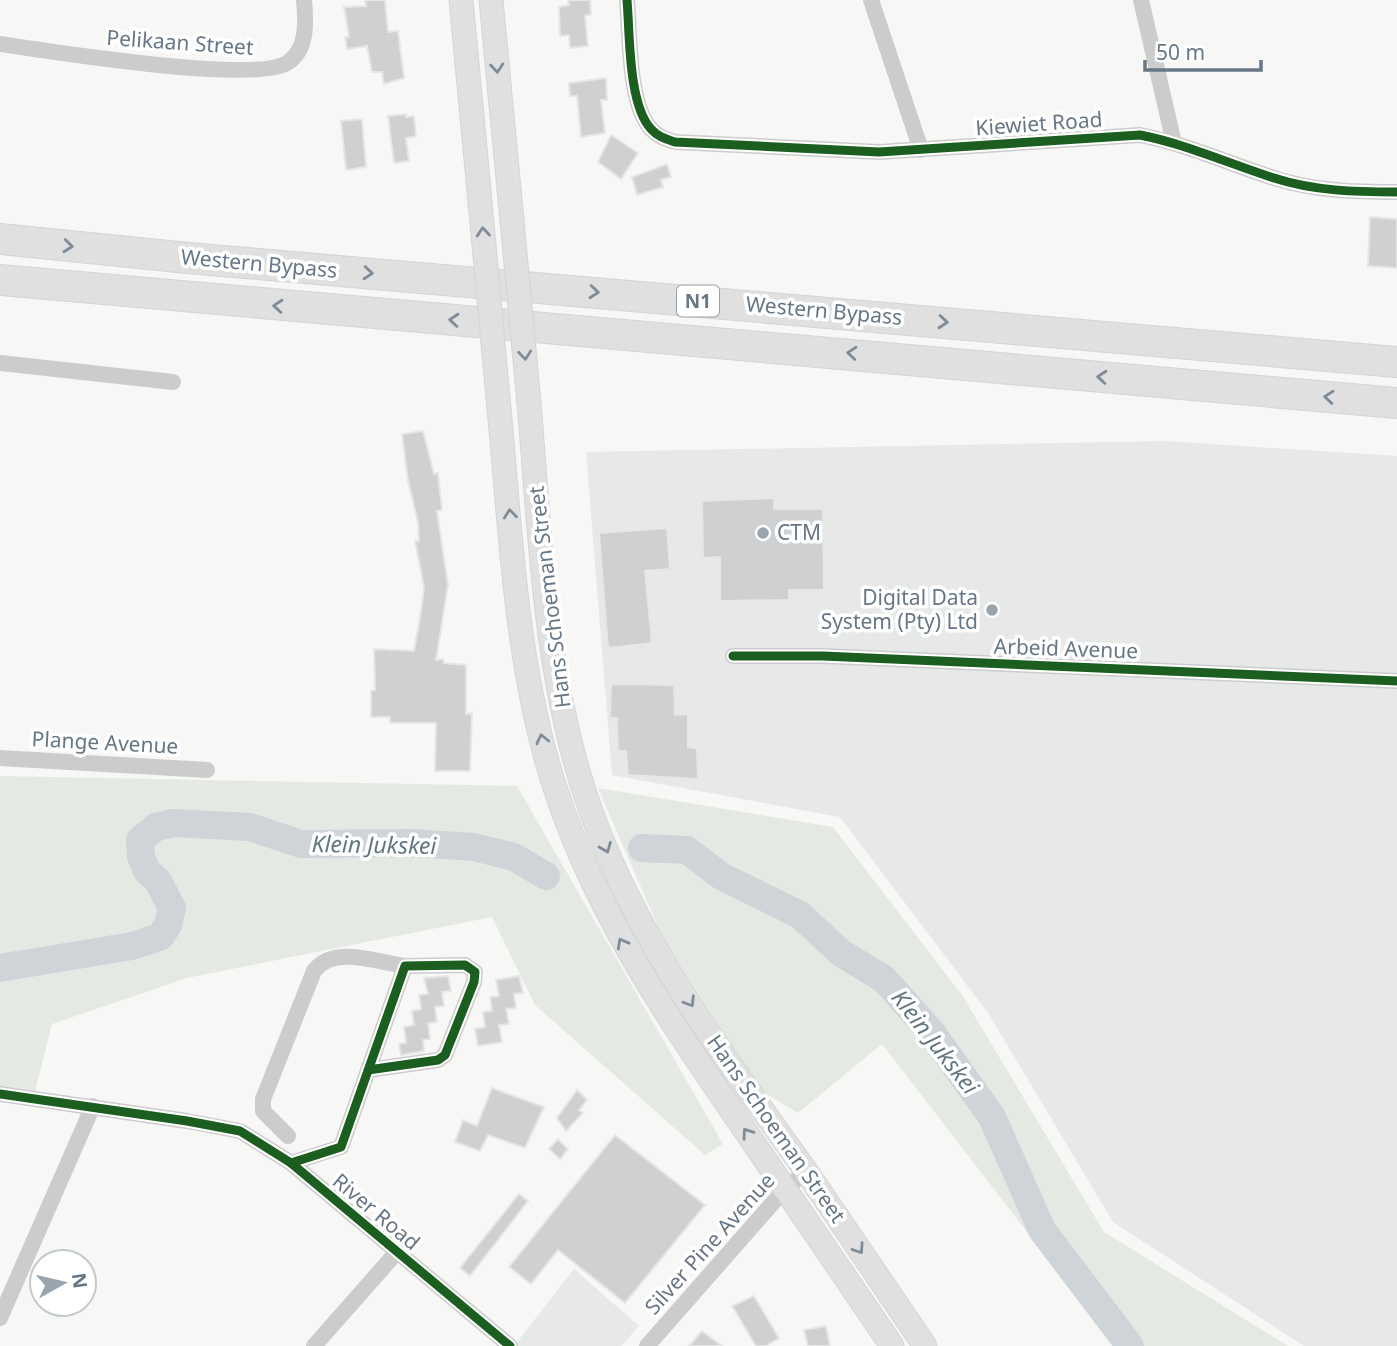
<svg xmlns="http://www.w3.org/2000/svg" width="1397" height="1346" font-family="'Noto Sans',sans-serif">
<style>
.built{fill:#e7e9e9}
.green{fill:#e5e9e4}
.lines{fill:none;stroke-linecap:round;stroke-linejoin:round}
.river{stroke:#ced4d8;stroke-width:28}
.building{fill:#ced0d1;stroke:#e6e6e6;stroke-width:2}
.secondary-casing{stroke:#d4d5d6;stroke-width:25}
.highway-casing{stroke:#d4d4d5;stroke-width:32}
.street{stroke:#cccccd;stroke-width:16}
.secondary{stroke:#e0e0e1;stroke-width:23}
.highway{stroke:#e0e0e1;stroke-width:30}
.secondary-bridge-casing{stroke:#d4d5d6;stroke-width:25;stroke-linecap:butt}
.secondary-bridge{stroke:#e0e0e1;stroke-width:23}
.cycleway-casing{stroke:#fff;stroke-width:13}
.cycleway{stroke:#1b5e20;stroke-width:9}
.oneway{stroke:#7f8c98}
.poi-dot{fill:#99a4ad;stroke:#fff;stroke-width:2.5}
.labels{text-anchor:middle;stroke-width:7;stroke-linejoin:round;paint-order:stroke}
.shield{fill:#fff;stroke:#95a0aa;stroke-width:2}
.shield-label{font-size:19px;font-weight:bold;fill:#677786}
.street-label{font-size:21px;fill:#677786;stroke:#fff}
.poi-label{font-size:21px;fill:#677786;stroke:#fff;text-anchor:start}
.water-label{font-size:23px;font-style:italic;fill:#637782;stroke:#fff}
</style>
<rect width="100%" height="100%" fill="#f7f7f6"/>
<g class="built">
<polygon points="1165,441 1397,456 1397,1346 1304,1346 1113,1222 988,1013 840,817 612,775 586,452"/>
<polygon points="574,1269 639,1326 621,1346 514,1346"/>
</g>
<g class="green">
<polygon points="0,776 517,786 723,1144 705,1155 535,1005 492,917 187,978 52,1024 34,1095 0,1091"/>
<polygon points="598,788 833,827 962,995 1104,1232 1288,1346 1115,1346 882,1044 798,1113 761,1091 663,938"/>
</g>
<g class="lines">
<g class="river">
<polyline points="642,848 687,850 721,876 800,915 841,953 884,979 932,1033 992,1117 1042,1230 1130,1346"/>
<polyline points="0,968 132,946 160,937 168,925 172,908 158,881 147,871 141,857 140,840 156,827 173,823 250,827 301,844 410,843 474,847 514,857 546,876"/>
</g>
</g>
<g class="building">
<polygon points="365,0 385,0 388,32 398,31 404,78 384,84 382,72 372,72 367,46 347,49 345,37 349,37 344,7 366,6"/>
<polygon points="568,0 590,0 591,14 585,16 588,46 570,48 569,35 560,36 559,7 569,5"/>
<polygon points="606,78 607,100 601,100 605,133 581,137 577,96 570,96 569,83"/>
<polygon points="406,114 406,117 414,116 416,136 406,138 409,161 394,163 388,116"/>
<polygon points="362,119 366,167 346,170 341,121"/>
<polygon points="611,135 638,153 621,179 598,162"/>
<polygon points="667,164 671,177 661,180 663,187 637,195 632,177"/>
<polygon points="1370,217 1397,219 1397,268 1368,266"/>
<polygon points="423,431 434,474 438,473 442,510 437,511 448,585 436,660 443,659 444,663 466,665 466,714 472,713 470,771 435,771 436,723 390,723 390,717 371,717 371,691 375,690 374,649 414,651 421,612 424,587 415,541 419,541 418,522 408,481 402,434"/>
<polygon points="774,498 774,509 823,509 824,590 789,590 789,600 720,601 720,557 703,558 702,501"/>
<polygon points="667,528 670,569 645,571 652,643 608,648 599,533"/>
<polygon points="611,684 674,685 675,715 688,714 688,747 697,748 698,779 628,775 626,751 618,751 617,718 610,718"/>
<polygon points="448,976 451,991 442,992 444,1006 435,1007 437,1022 428,1023 430,1039 423,1040 424,1051 401,1055 399,1044 406,1043 404,1027 414,1025 412,1011 421,1009 419,995 428,994 424,978"/>
<polygon points="519,976 523,993 514,994 516,1008 506,1009 509,1024 499,1025 502,1042 478,1046 475,1029 485,1027 483,1012 492,1011 490,997 499,996 496,980"/>
<polygon points="492,1088 544,1107 525,1148 488,1135 480,1151 455,1142 463,1120 477,1126"/>
<polygon points="577,1090 587,1100 579,1110 583,1113 566,1131 557,1118"/>
<polygon points="615,1135 705,1205 625,1303 558,1250 531,1284 509,1267"/>
<polygon points="558,1139 568,1149 560,1159 549,1149"/>
<polygon points="519,1194 528,1201 470,1276 460,1268"/>
<polygon points="754,1296 779,1338 766,1346 756,1346 732,1306"/>
<polygon points="826,1326 830,1346 808,1346 804,1330"/>
<polygon points="702,1331 722,1346 689,1346"/>
</g>
<g class="lines">
<defs>
<g id="secondary">
<polyline points="461,0 478,180"/>
<polyline points="491,0 509,189"/>
<path d="M498 398C510 520 514 646 548 765 588 904 668 1018 749 1136 797 1206 844 1276 892 1346"/>
<path d="M529 403C540 533 544 668 585 794 631 934 722 1053 806 1171 846 1229 885 1288 925 1346"/>
</g>
<g id="highway">
<polyline points="0,239 188,258 1397,362"/>
<polyline points="0,280 1397,403"/>
</g>
</defs>
<use href="#secondary" class="secondary-casing"/>
<use href="#highway" class="highway-casing"/>
<g class="street">
<path d="M627 0C630 34 628 104 651 129 658 137 666 139 675 142L879 152 1140 135C1186 144 1230 164 1274 178 1314 191 1356 192 1397 192"/>
<polyline points="871,0 921,150"/>
<polyline points="1141,0 1174,143"/>
<path d="M0 44C48 51 253 84 287 63 308 50 306 22 304 0"/>
<polyline points="0,363 173,382"/>
<polyline points="733,656 823,656 1397,681"/>
<polyline points="0,758 207,770"/>
<polyline points="0,1094 187,1121 240,1131 291,1163 510,1346"/>
<path d="M288 1136 263 1111V1099L314 971C334 945 376 962 405 966"/>
<polyline points="291,1163 341,1147 405,966 465,965 475,972 474,982 445,1055 438,1060 368,1070"/>
<polyline points="0,1318 93,1106"/>
<polyline points="314,1346 396,1253"/>
<polyline points="647,1346 785,1189 806,1172"/>
</g>
<use href="#secondary" class="secondary"/>
<use href="#highway" class="highway"/>
<defs>
<g id="secondary-bridge">
<polyline points="478,180 498,398"/>
<polyline points="509,189 529,403"/>
</g>
</defs>
<use href="#secondary-bridge" class="secondary-bridge-casing"/>
<use href="#secondary-bridge" class="secondary-bridge"/>
<defs>
<g id="cycleway">
<path d="M627 0C630 34 628 104 651 129 658 137 666 139 675 142L879 152 1140 135C1186 144 1230 164 1274 178 1314 191 1356 192 1397 192"/>
<polyline points="733,656 823,656 1397,681"/>
<polyline points="0,1094 187,1121 240,1131 291,1163 510,1346"/>
<polyline points="291,1163 341,1147 405,966 465,965 475,972 474,982 445,1055 438,1060 368,1070"/>
</g>
</defs>
<use href="#cycleway" class="cycleway-casing"/>
<use href="#cycleway" class="cycleway"/>
</g>
<defs><path id="oneway-chevron" d="M-2-3.5L2.5 0L-2 3.5" fill="none" stroke-width="1.6" stroke-linecap="round" stroke-linejoin="round" transform="scale(1.75)"/></defs>
<g class="oneway">
<use href="#oneway-chevron" transform="translate(497 68) rotate(85)"/>
<use href="#oneway-chevron" transform="translate(483 232) rotate(-95)"/>
<use href="#oneway-chevron" transform="translate(68 246) rotate(6)"/>
<use href="#oneway-chevron" transform="translate(368 273) rotate(5)"/>
<use href="#oneway-chevron" transform="translate(594 292) rotate(5)"/>
<use href="#oneway-chevron" transform="translate(278 306) rotate(-175)"/>
<use href="#oneway-chevron" transform="translate(454 320) rotate(-175)"/>
<use href="#oneway-chevron" transform="translate(943 322) rotate(5)"/>
<use href="#oneway-chevron" transform="translate(852 353) rotate(-175)"/>
<use href="#oneway-chevron" transform="translate(525 355) rotate(84)"/>
<use href="#oneway-chevron" transform="translate(1102 377) rotate(-175)"/>
<use href="#oneway-chevron" transform="translate(1329 397) rotate(-175)"/>
<use href="#oneway-chevron" transform="translate(510 514) rotate(-96)"/>
<use href="#oneway-chevron" transform="translate(542 739) rotate(-103)"/>
<use href="#oneway-chevron" transform="translate(606 848) rotate(68)"/>
<use href="#oneway-chevron" transform="translate(622 943) rotate(-119)"/>
<use href="#oneway-chevron" transform="translate(690 1002) rotate(58)"/>
<use href="#oneway-chevron" transform="translate(747 1133) rotate(-125)"/>
<use href="#oneway-chevron" transform="translate(859 1249) rotate(56)"/>
</g>
<g class="poi-dot">
<circle cx="763" cy="533" r="7"/>
<circle cx="992" cy="610" r="7"/>
</g>
<g class="labels">
<rect class="shield" x="677" y="285.5" width="42" height="31" rx="5"/>
<g class="shield-label">
<text x="698" y="308">N1</text>
</g>
<g class="street-label">
<text transform="translate(180 43) rotate(4)" y="7">Pelikaan Street</text>
<text transform="translate(1039 124) rotate(-4)" y="7">Kiewiet Road</text>
<text transform="translate(259 264) rotate(5)" y="7">Western Bypass</text>
<text transform="translate(824 311) rotate(5)" y="7">Western Bypass</text>
<text transform="translate(550 597) rotate(-97)" y="7">Hans Schoeman Street</text>
<text transform="translate(1066 649) rotate(2)" y="7">Arbeid Avenue</text>
<text transform="translate(105 743) rotate(3)" y="7">Plange Avenue</text>
<text transform="translate(776 1129) rotate(55)" y="7">Hans Schoeman Street</text>
<text transform="translate(376 1212) rotate(40)" y="7">River Road</text>
<text transform="translate(710 1244) rotate(-48)" y="7">Silver Pine Avenue</text>
</g>
<g class="poi-label">
<text x="777" y="540">CTM</text>
<text x="978" y="605" text-anchor="end">Digital Data<tspan x="978" dy="24">System (Pty) Ltd</tspan></text>
</g>
<g class="water-label">
<text transform="translate(374 845) rotate(1)" y="8">Klein Jukskei</text>
<text transform="translate(935 1042) rotate(52)" y="8">Klein Jukskei</text>
</g>
</g>
<g transform="translate(63 1283) rotate(82)"><circle r="33" fill="#ffffff" stroke="#c2c9cf" stroke-width="2"/>
<path d="M0-5L12 26L0 18L-12 26Z" fill="#99a4ad"/>
<text y="-10" font-size="19" font-weight="bold" text-anchor="middle" fill="#677786">N</text>
</g>
<path d="M1145 60v10h116v-10" fill="none" stroke="#677786" stroke-width="3.5"/>
<text x="1156" y="60" font-size="21" fill="#677786" stroke="#ffffff" stroke-width="5" paint-order="stroke">50 m</text>
</svg>
